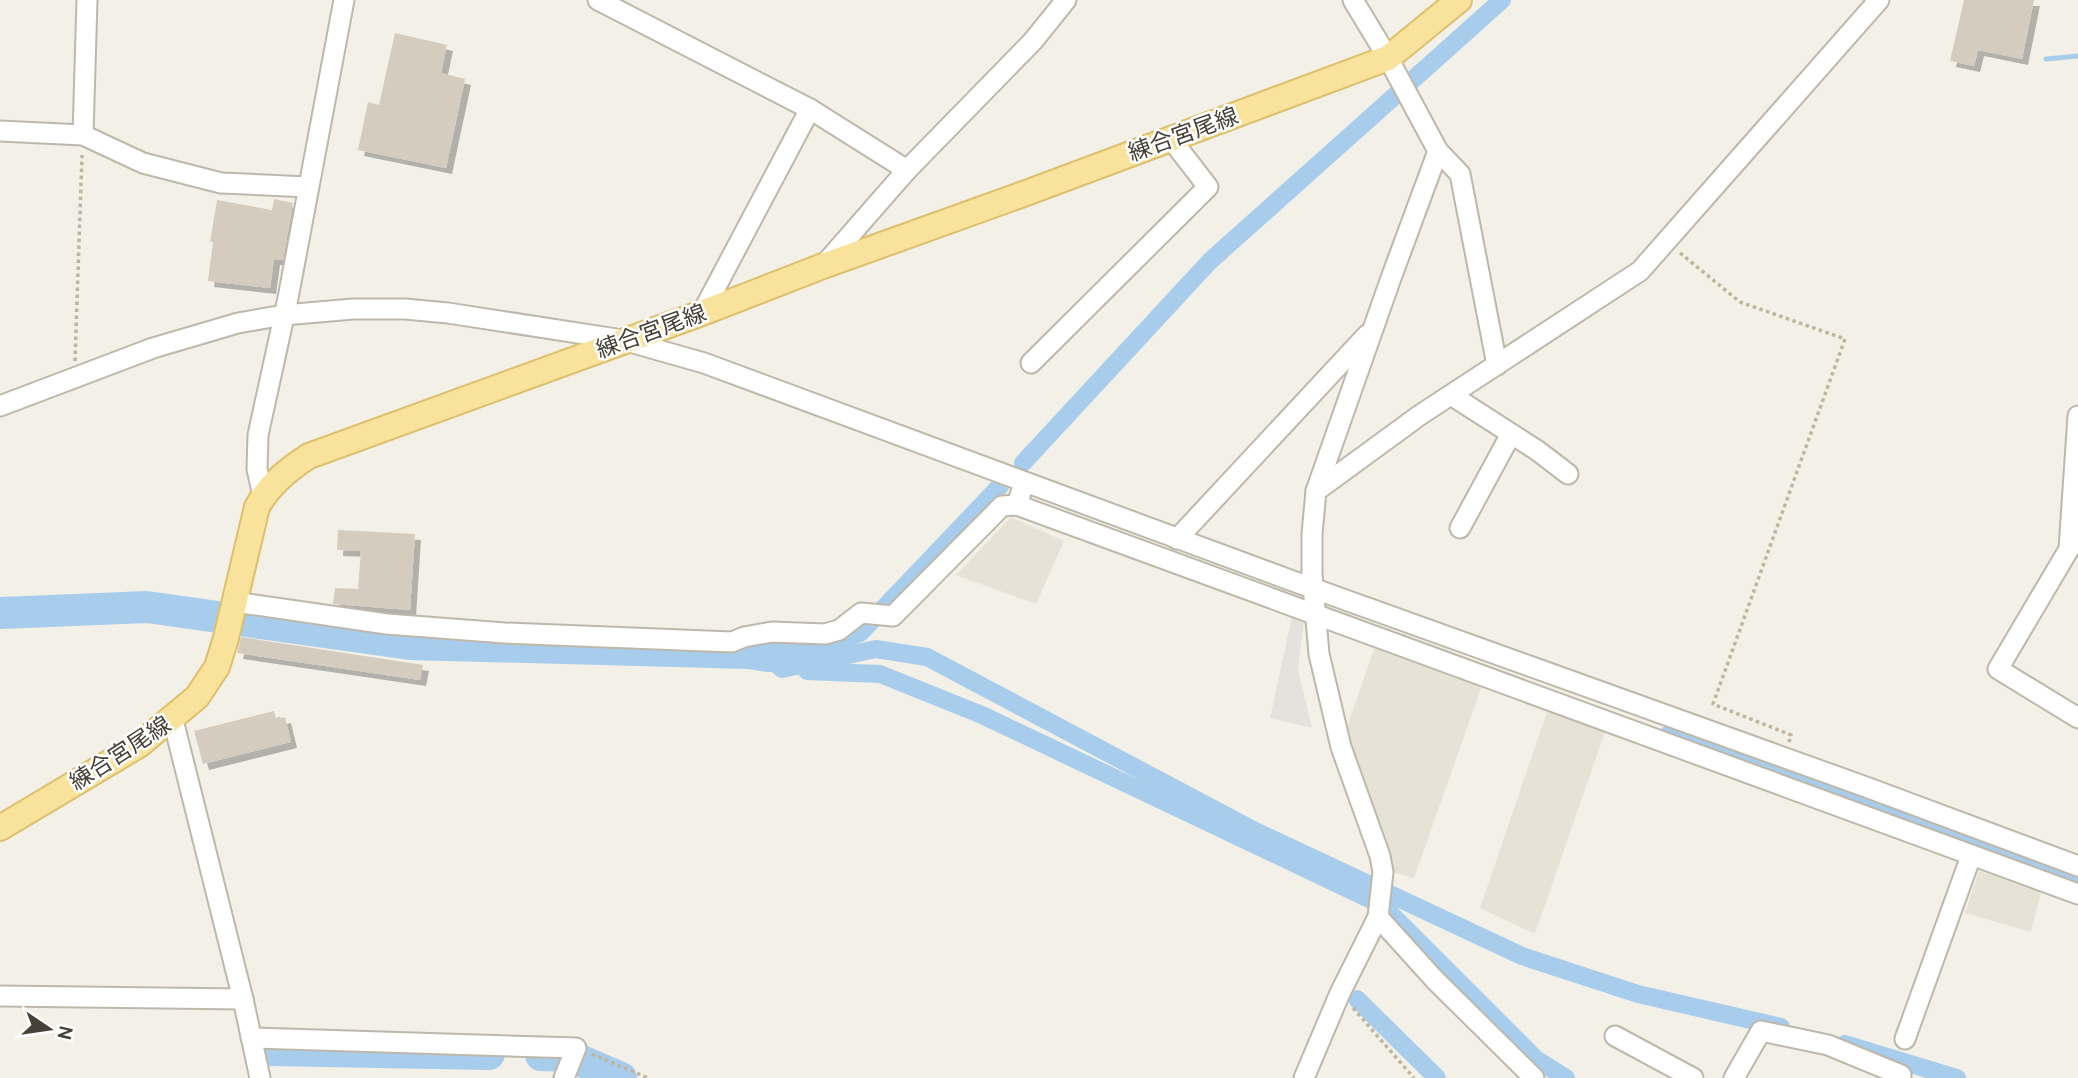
<svg xmlns="http://www.w3.org/2000/svg" width="2078" height="1078" font-family="Cabin,'Noto Sans JP',sans-serif">
<style>
.residential{fill:#e7e2d6}
.industrial{fill:#e5e2dd}
.lines{fill:none;stroke-linecap:round;stroke-linejoin:round}
.stream{stroke:#a8cdec;stroke-width:5}
.canal{stroke:#a8cdec;stroke-width:18}
.river{stroke:#a8cdec;stroke-width:32}
.building{fill:#d4ccbe;filter:url(#shadow)}
.minor-casing{stroke:#beb8ab;stroke-width:23}
.major-casing{stroke:#ddc06c;stroke-width:28}
.path{stroke:#bfb59d;stroke-width:3.5;stroke-dasharray:3.5 3.5;stroke-linecap:butt}
.minor{stroke:#fff;stroke-width:19}
.major{stroke:#f8e29c;stroke-width:24}
.labels{text-anchor:middle;stroke-width:5;stroke-linejoin:round;paint-order:stroke}
.street-label{font-size:23px;fill:#464137;stroke:#fff}
</style>
<defs>
<filter id="shadow"><feDropShadow dx="6" dy="6" stdDeviation="0" flood-color="#0004"/></filter>
</defs>
<rect width="100%" height="100%" fill="#f3f0e8"/>
<g class="residential">
<polygon points="1011,517 1064,541 1036,604 956,575"/>
<polygon points="1376,643 1483,683 1414,878 1389,871 1345,733"/>
<polygon points="1549,706 1607,726 1535,934 1480,908"/>
<polygon points="1979,871 2042,889 2031,932 1965,913"/>
</g>
<polygon class="industrial" points="1292,616 1304,620 1298,670 1312,728 1270,718"/>
<g class="lines">
<polyline class="stream" points="2046,59 2078,56"/>
<g class="canal">
<polyline points="1023,463 1210,261 1502,0"/>
<polyline points="805,653 860,633 1000,486"/>
<polyline points="768,656 782,669 876,649 927,657 1253,830 1522,956 1638,994 1781,1027"/>
<polyline points="807,671 880,674 982,715 1382,905 1536,1059 1566,1078"/>
<polyline points="1669,734 2078,883"/>
<polyline points="1357,999 1437,1078"/>
<polyline points="1845,1044 1957,1078"/>
</g>
<g class="river">
<polyline points="0,613 147,607 410,644 749,653 768,656 805,653"/>
<polyline points="270,1050 489,1054"/>
<polyline points="541,1055 570,1056 621,1078"/>
</g>
</g>
<g class="building">
<polygon points="1964,0 2034,0 2022,59 1978,50 1974,66 1950,61"/>
<polygon points="395,33 447,45 441,73 465,79 446,168 358,150 368,102 379,105"/>
<polygon points="274,199 293,203 283,260 274,259 270,288 208,281 213,242 210,242 217,200 272,210"/>
<polygon points="338,530 415,534 410,610 333,604 335,588 358,589 361,551 337,550"/>
<polygon points="241,637 423,665 420,680 237,653"/>
<polygon points="274,711 276,719 285,717 291,742 203,764 194,731"/>
</g>
<g class="lines">
<defs>
<g id="minor">
<polyline points="598,0 810,109 907,170"/>
<polyline points="1353,0 1388,58 1438,151 1460,174 1497,365"/>
<polyline points="0,131 83,135 143,163 221,183 308,187"/>
<polyline points="83,135 87,0"/>
<polyline points="824,265 907,170 1033,41 1066,0"/>
<polyline points="702,313 810,109"/>
<polyline points="1031,363 1208,187 1171,139"/>
<polyline points="1451,395 1538,451 1568,474"/>
<polyline points="0,406 153,348 238,323 284,315 353,309 405,309 448,313 623,340 704,363 1290,580 1866,787 2078,866"/>
<polyline points="2078,416 2069,549 1998,669 2078,718"/>
<polyline points="1024,483 1017,505 2078,894"/>
<polyline points="1316,491 1420,415 1640,271 1879,0"/>
<polyline points="263,496 257,469 258,435 288,298 344,0"/>
<polyline points="1460,528 1511,434"/>
<polyline points="1177,539 1367,335"/>
<polyline points="235,602 387,624 505,633 732,642 744,637 772,632 825,634 839,630 861,613 893,616 1002,506 1017,505"/>
<polyline points="173,720 243,999 260,1078"/>
<polyline points="1378,917 1435,980 1534,1078"/>
<polyline points="0,996 243,999"/>
<polyline points="1615,1036 1693,1078"/>
<polyline points="251,1038 576,1048 564,1078"/>
<polyline points="1905,1039 1971,856"/>
<polyline points="1304,1078 1340,993 1378,917 1383,872 1380,856 1341,747 1319,654 1312,574 1312,534 1316,491 1391,278 1438,151"/>
<polyline points="1734,1078 1761,1031 1828,1045 1901,1075"/>
</g>
<path id="major" d="M0 828 139 745 197 697 217 667 226 638 257 507C269 485 287 470 309 456L702 313 823 266 1018 196 1388 58 1459 0"/>
</defs>
<use href="#minor" class="minor-casing"/>
<use href="#major" class="major-casing"/>
<g class="path">
<polyline points="1680,253 1740,302 1845,339 1713,704 1791,735 1789,742"/>
<polyline points="75,361 82,155"/>
<polyline points="1353,1008 1414,1078"/>
<polyline points="592,1054 648,1078"/>
</g>
<use href="#minor" class="minor"/>
<use href="#major" class="major"/>
</g>
<g class="labels">
<g class="street-label">
<text transform="translate(1183 134) rotate(-20)" y="8">練合宮尾線</text>
<text transform="translate(651 331) rotate(-20)" y="8">練合宮尾線</text>
<text transform="translate(120 753) rotate(-33)" y="8">練合宮尾線</text>
</g>
</g>
<g transform="translate(49 1029) rotate(103)" stroke="#ffffff" stroke-width="5" paint-order="stroke">
<path d="M0-5L12 26L0 18L-12 26Z" fill="#464137"/>
<text y="-10" font-size="19" font-weight="bold" text-anchor="middle" fill="#464137">N</text>
</g>
</svg>
